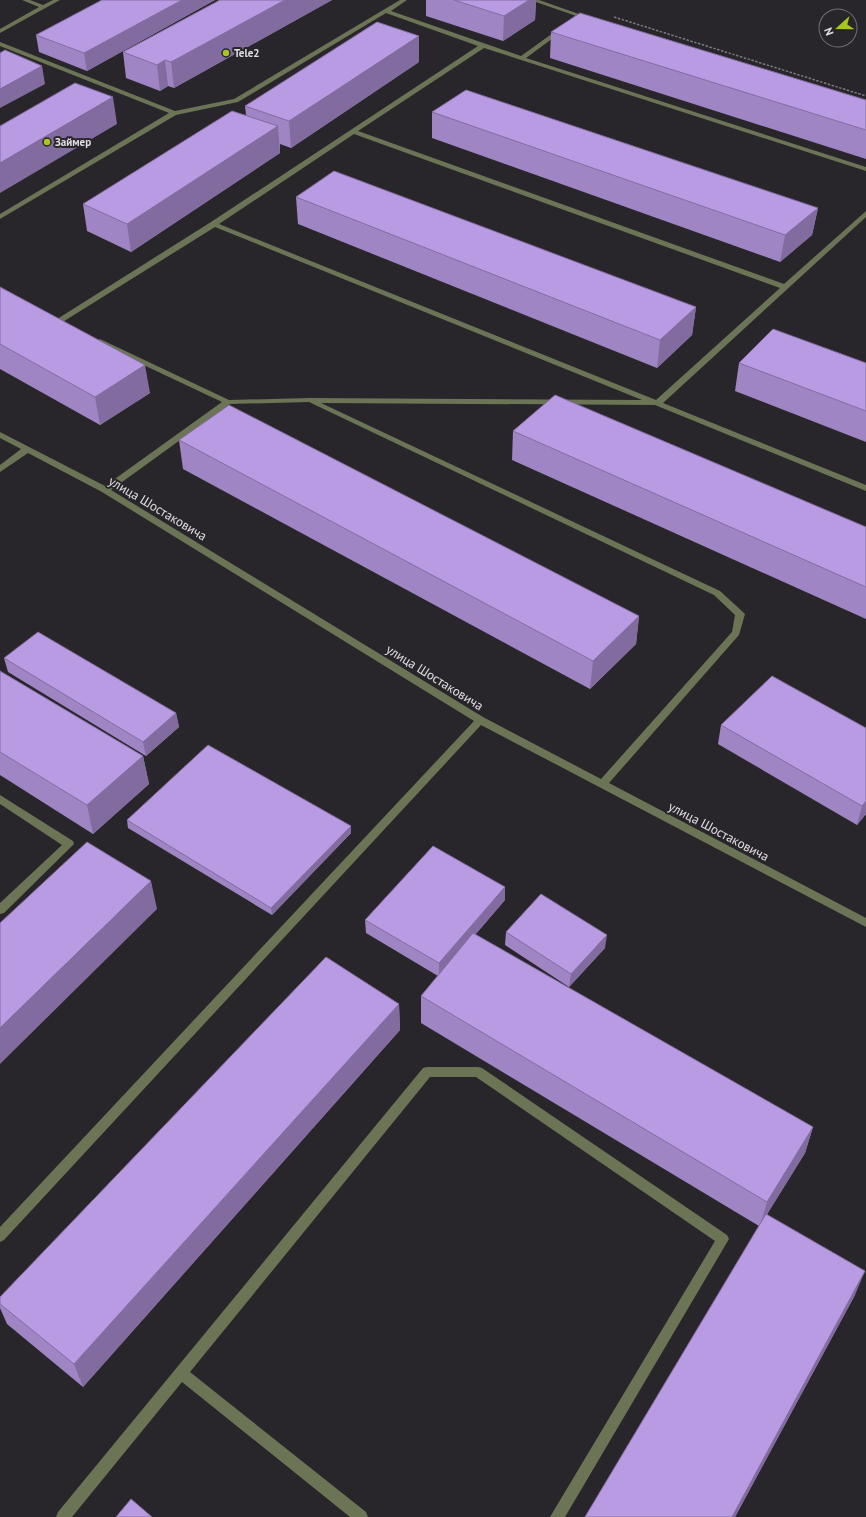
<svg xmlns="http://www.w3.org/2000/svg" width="866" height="1517" font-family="'PT Sans',sans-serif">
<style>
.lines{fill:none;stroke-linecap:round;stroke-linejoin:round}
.path{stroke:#7b797e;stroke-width:1.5;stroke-dasharray:2.5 1.5;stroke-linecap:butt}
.minor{fill:#6b7454;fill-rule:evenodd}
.wall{fill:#9f85c3}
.shaded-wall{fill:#826c9f}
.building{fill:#b99be3;stroke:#826c9f}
.poi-dot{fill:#a8c71c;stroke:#28262b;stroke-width:1.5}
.labels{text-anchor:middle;stroke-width:4;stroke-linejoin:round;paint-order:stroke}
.far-poi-label{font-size:11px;font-weight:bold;fill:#e0dfe2;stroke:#28262b;text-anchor:start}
.street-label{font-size:13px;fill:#e0dfe2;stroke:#28262b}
</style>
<rect width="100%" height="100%" fill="#28262b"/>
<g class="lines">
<polyline class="path" points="614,17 866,96"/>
<g class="minor">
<polygon points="22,0 30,0 43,5 53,0 60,0 0,33 0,29 39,7"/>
<path d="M400 0H407L391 11 521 56 560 28H564V30L526 58 866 167V171L484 48 358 131 784 284 866 211V217L663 403 866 485V491L655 405 321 403 720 591 743 612 745 614 739 635 609 783 866 918V927L481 725 4 1240 0 1242V1227L474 721 102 492 28 453 0 472V465L21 449 0 438V432L105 486 222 402 97 343 96 341 100 339 229 400 309 398 642 400 215 227 61 323H55L54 321 211 222 478 46 386 13 238 102 176 115 0 219V214L169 113 0 46V42L175 111 234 99ZM354 134 780 288 656 400 219 224ZM309 402 714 595 735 615 732 632 601 779 483 717 111 490 230 404Z"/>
<polygon points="530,0 539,0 593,19 588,20"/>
<polygon points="0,795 73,841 74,844 4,913 0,914 0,903 62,845 0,804"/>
<polygon points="427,1067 478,1067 482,1068 727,1235 729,1239 565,1517 550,1517 715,1241 476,1077 430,1077 190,1372 366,1512 368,1517 350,1517 182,1382 72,1517 56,1517 58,1512 423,1068"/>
</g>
</g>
<g class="wall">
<polygon points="102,0 215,0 87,71 39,52 36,35"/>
<polygon points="220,0 332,0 174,88 168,86 160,91 126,78 123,52"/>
<polygon points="426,0 536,0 535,20 503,41 426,16"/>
<polygon points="551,32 866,100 866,159 550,58"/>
<polygon points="419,62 291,148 280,144 280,153 131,252 87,231 83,204 246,115 245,106"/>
<polygon points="432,112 818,208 812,235 780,262 432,138"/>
<polygon points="296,197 696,307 692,335 657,368 298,224"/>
<polygon points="0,287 150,393 100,425 0,369"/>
<polygon points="739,363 866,363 866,442 735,391"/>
<polygon points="513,431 866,527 866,619 512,460"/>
<polygon points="179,440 639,616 636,644 590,689 183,469"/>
<polygon points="4,658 176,713 179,727 146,756 8,672"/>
<polygon points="0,671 143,756 149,784 93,834 0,775"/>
<polygon points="721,725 866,728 866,814 857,825 718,744"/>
<polygon points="127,820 351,826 351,833 272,915 128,828"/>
<polygon points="505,900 475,935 813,1127 805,1153 767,1214 855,1295 735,1517 585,1517 759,1226 421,1023 421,996 438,976 366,933 365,920"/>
<polygon points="506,932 605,948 569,987 505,945"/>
<polygon points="399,1004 400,1030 83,1387 7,1324 0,1308 0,1297"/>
</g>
<g class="shaded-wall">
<polygon points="182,0 215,0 87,71 84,53"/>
<polygon points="285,0 332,0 174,88 171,62"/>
<polygon points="529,0 536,0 535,20 503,41 504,16"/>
<polygon points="419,36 419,62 291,148 289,121"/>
<polygon points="165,60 168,86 160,91 157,65"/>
<polygon points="42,66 45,84 0,108 0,89"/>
<polygon points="113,97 117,124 0,193 0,163"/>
<polygon points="278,126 280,153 131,252 127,224"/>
<polygon points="818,208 812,235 780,262 785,235"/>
<polygon points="696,307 692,335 657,368 660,340"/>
<polygon points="145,365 150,393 100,425 95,397"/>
<polygon points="639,616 636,644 590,689 593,661"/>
<polygon points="176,713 179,727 146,756 143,742"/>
<polygon points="143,756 149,784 93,834 87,805"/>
<polygon points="866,801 866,814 857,825 862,806"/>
<polygon points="351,826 351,833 272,915 271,908"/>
<polygon points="151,881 157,909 0,1064 0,1028"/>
<polygon points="505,887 505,900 439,977 439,963"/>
<polygon points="607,935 605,948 569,987 571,974"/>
<polygon points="399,1004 400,1030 83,1387 74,1364"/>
<polygon points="813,1127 805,1153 760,1226 767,1202"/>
<polygon points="865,1271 855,1295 735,1517 732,1517"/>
</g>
<g class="building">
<polygon points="102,0 182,0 84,53 36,35"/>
<polygon points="220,0 285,0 171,62 165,60 157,65 123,52"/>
<polygon points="454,0 529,0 504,16"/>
<polygon points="580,13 866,100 866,130 551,32"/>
<polygon points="377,22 419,36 289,121 245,106"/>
<polygon points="5,50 42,66 0,89 0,53"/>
<polygon points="75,83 113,97 0,163 0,126"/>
<polygon points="466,90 818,208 785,235 432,112"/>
<polygon points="232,111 278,126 127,224 83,204"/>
<polygon points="334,171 696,307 660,340 296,197"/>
<polygon points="0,287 145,365 95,397 0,344"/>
<polygon points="773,329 866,363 866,411 739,363"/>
<polygon points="555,395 866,527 866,587 513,431"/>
<polygon points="229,405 639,616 593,661 179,440"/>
<polygon points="38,632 176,713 143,742 4,658"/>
<polygon points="0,671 143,756 87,805 0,752"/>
<polygon points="772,676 866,728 866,801 862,806 721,725"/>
<polygon points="208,745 351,826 271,908 127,820"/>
<polygon points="87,842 151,881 0,1028 0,923"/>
<polygon points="433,846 505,887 439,963 365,920"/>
<polygon points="541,894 607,935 571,974 506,932"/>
<polygon points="473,933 813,1127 767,1202 421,996"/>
<polygon points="326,957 399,1004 74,1364 0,1304 0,1297"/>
<polygon points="766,1214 865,1271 732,1517 585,1517"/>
<polygon points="131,1499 152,1517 116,1517"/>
</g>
<g class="poi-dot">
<circle cx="226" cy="53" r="4"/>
<circle cx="47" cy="142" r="4"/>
</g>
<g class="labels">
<g class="far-poi-label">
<text x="234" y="57">Tele2</text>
<text x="55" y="146">Займер</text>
</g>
<g class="street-label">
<text transform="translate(158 508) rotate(31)" y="5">улица Шостаковича</text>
<text transform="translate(435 677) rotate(32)" y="5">улица Шостаковича</text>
<text transform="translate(719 831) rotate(28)" y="5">улица Шостаковича</text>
</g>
</g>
<g transform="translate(838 28) rotate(249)"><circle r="19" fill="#28262b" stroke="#727074"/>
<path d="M0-3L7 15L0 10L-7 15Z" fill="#a8c71c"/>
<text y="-6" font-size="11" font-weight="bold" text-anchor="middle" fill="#e0dfe2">N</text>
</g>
</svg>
